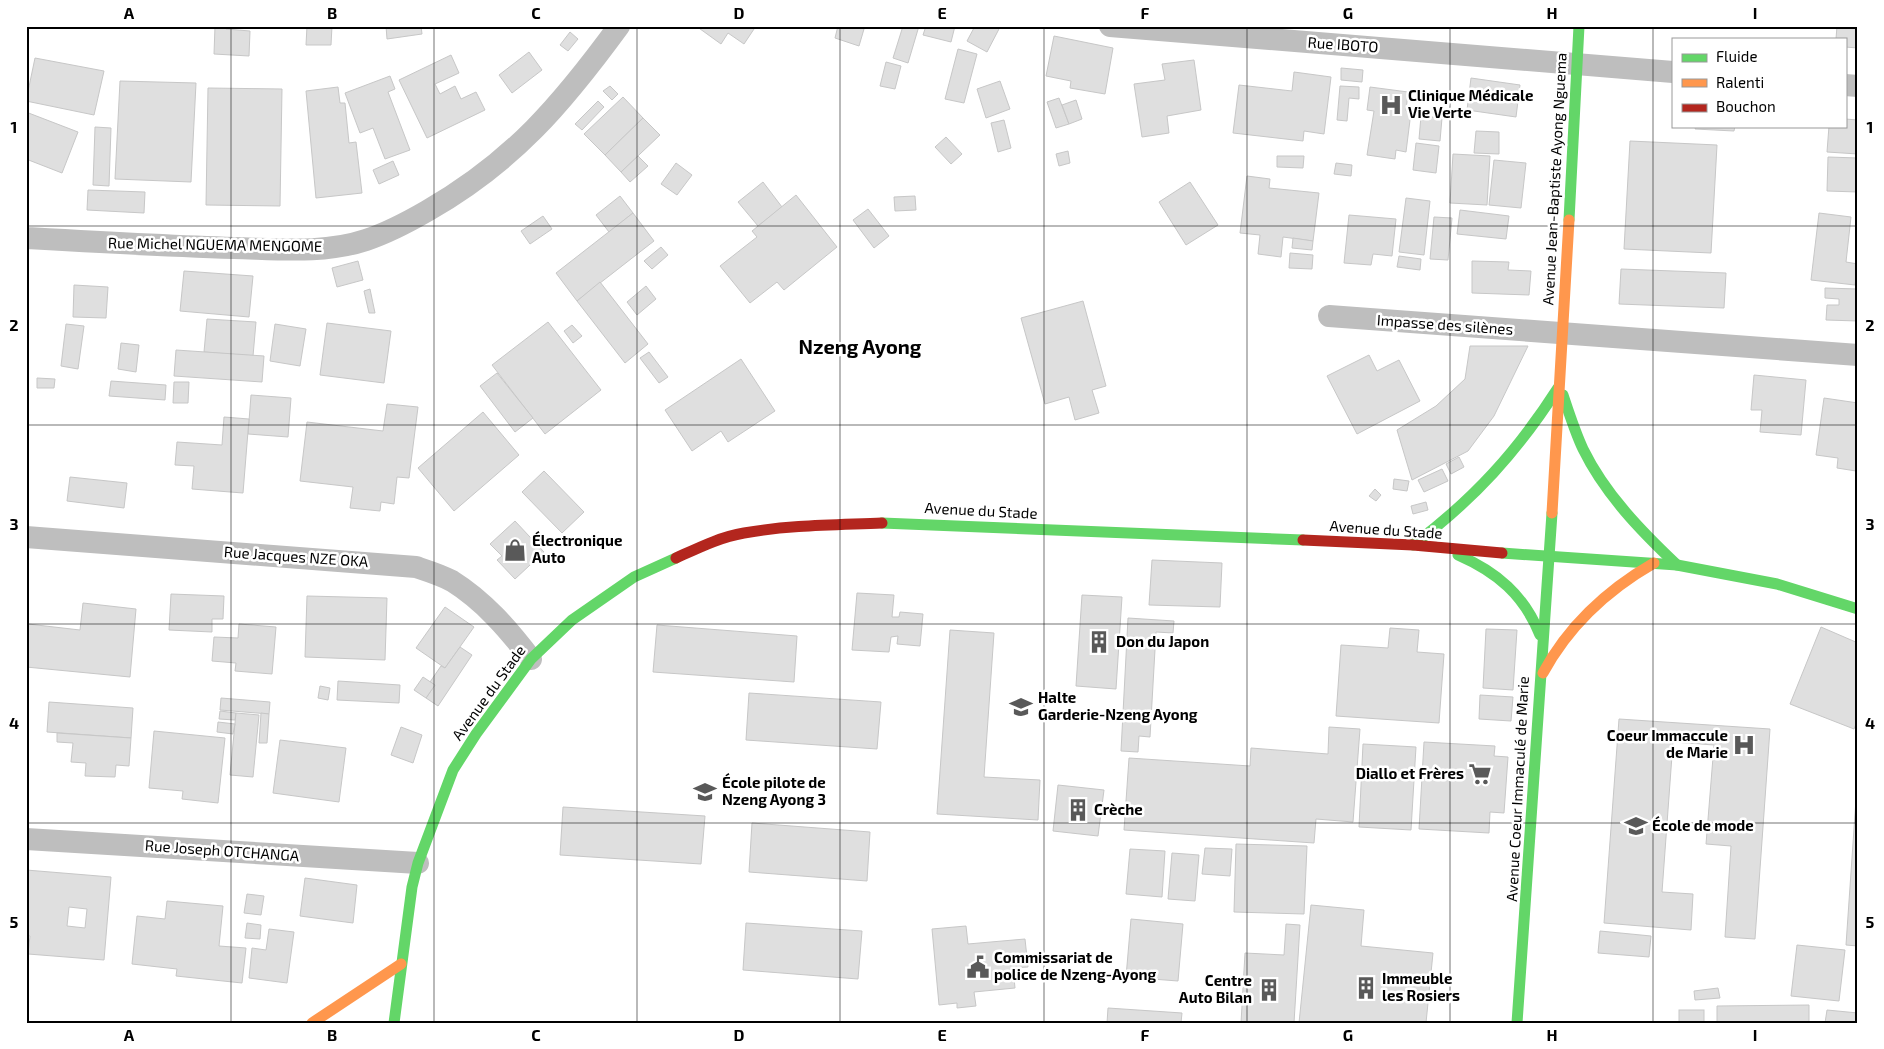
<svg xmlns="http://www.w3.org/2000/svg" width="1884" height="1049" font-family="'Exo 2',sans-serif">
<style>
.building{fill:#dfdfdf;stroke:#c7c7c7;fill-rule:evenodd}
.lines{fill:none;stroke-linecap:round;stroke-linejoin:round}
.street{stroke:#bebebe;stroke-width:22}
.fast{stroke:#63d668;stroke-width:11}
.slow{stroke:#ff974d;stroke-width:11}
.jam{stroke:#b3261e;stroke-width:11}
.grid{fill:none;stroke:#000;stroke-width:1;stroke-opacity:0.55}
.labels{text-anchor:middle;stroke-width:5;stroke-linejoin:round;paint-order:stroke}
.street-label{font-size:15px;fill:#000;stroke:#fff}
.poi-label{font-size:15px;font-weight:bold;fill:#000;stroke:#fff;text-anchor:start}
.district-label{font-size:20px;font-weight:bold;fill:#000;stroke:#fff}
.neatline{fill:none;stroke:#000;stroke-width:2}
.grid-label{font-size:16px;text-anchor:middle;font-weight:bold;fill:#000}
</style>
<rect width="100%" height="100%" fill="#fff"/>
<g class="building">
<polygon points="215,26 226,26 226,29 250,31 249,56 214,54"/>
<polygon points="307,26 332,26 331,45 306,45"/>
<polygon points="386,26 421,26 422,34 387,39"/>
<polygon points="696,26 756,26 744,44 728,33 721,44"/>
<polygon points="838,26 856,26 864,29 859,46 835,38"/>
<polygon points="903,26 919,26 908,63 893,58"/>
<polygon points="926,26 955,26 951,42 923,35"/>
<polygon points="975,26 993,26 999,29 987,52 967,41"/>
<polygon points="1837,26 1858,26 1858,48 1845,47 1845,39 1836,39"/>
<polygon points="570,32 578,39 568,51 560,45"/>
<polygon points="1054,36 1113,48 1105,94 1070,88 1071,81 1046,76"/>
<polygon points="958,49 977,54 964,103 945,99"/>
<polygon points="529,52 542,70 512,93 499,75"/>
<polygon points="451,55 459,73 435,84 440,94 455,86 461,99 476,92 485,110 427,138 399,80"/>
<polygon points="35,58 104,71 94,115 26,101"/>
<polygon points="1194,60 1201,110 1167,116 1169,133 1142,137 1134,84 1165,80 1162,64"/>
<polygon points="886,62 901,66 895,89 880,86"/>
<polygon points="1341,68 1363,70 1362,82 1341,80"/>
<polygon points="1294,72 1331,77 1324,134 1304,131 1303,141 1233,133 1239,85 1292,91"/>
<polygon points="390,76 395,89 388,92 410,150 385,159 373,128 360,133 345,93"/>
<polygon points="1471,78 1520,85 1516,117 1467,110"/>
<polygon points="120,81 196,83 191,182 115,179"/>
<polygon points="1000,81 1010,109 986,118 977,89"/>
<polygon points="610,86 618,94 612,100 603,91"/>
<polygon points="1340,86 1359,87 1359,99 1349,98 1347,121 1337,120"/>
<polygon points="338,87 340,103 345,103 349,143 356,142 362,193 316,198 306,91"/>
<polygon points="1370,87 1408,92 1406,111 1411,112 1406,152 1396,150 1395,159 1367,155 1374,111 1367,110"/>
<polygon points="208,88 282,89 280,206 206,205"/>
<polygon points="623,97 643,118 605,155 584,134"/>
<polygon points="1059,98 1069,124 1056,128 1047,102"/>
<polygon points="1076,100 1082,119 1069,124 1062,105"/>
<polygon points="598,101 604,107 582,130 575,124"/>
<polygon points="26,112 78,132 62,173 26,159"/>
<polygon points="1421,116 1442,118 1440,141 1419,139"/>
<polygon points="643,118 660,135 621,172 605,155"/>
<polygon points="1845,119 1858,120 1858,154 1827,152 1829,126 1845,126"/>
<polygon points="1004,120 1011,148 998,152 991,123"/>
<polygon points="1696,126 1735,126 1734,131 1695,129"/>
<polygon points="95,127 111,128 109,186 93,185"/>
<polygon points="1476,131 1499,132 1499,154 1474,153"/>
<polygon points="946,137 962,154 951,164 935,147"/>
<polygon points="1630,141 1717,145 1711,253 1624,249"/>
<polygon points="1416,143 1439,146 1436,173 1413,170"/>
<polygon points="1068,151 1070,163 1059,166 1056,154"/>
<polygon points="1453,154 1490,156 1487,205 1450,203"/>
<polygon points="638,156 648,166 630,182 621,172"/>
<polygon points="1277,156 1304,156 1303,168 1277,167"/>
<polygon points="1828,157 1858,158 1858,192 1827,191"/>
<polygon points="1494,160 1526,163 1521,208 1489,205"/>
<polygon points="393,161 399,175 379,184 373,170"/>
<polygon points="676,163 692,175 677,195 661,184"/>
<polygon points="1336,163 1352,165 1351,176 1334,174"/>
<polygon points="1247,176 1270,179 1269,188 1319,193 1313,241 1283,237 1281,257 1258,254 1260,235 1240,233"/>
<polygon points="763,182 782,207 758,226 738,202"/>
<polygon points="1190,182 1218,225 1186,245 1159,202"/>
<polygon points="88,190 145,192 144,213 87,210"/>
<polygon points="796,195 837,247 784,290 777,282 750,303 720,266 757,237 752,231"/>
<polygon points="620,196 633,213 609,232 596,215"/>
<polygon points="915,196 916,210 895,211 894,197"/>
<polygon points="1406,198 1430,201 1424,255 1399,252"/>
<polygon points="868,209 889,236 874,248 853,220"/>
<polygon points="1460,210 1509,216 1506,239 1457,234"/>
<polygon points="633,213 654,241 577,301 556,273"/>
<polygon points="1819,213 1851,217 1846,262 1858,264 1855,285 1811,280"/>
<polygon points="1349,215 1396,219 1392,256 1373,254 1371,265 1344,263"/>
<polygon points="543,216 552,229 530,244 521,231"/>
<polygon points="1434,217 1452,218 1448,260 1430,259"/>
<polygon points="1293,238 1313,241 1312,250 1292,248"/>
<polygon points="661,247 668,255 652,269 644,261"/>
<polygon points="1290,253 1313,255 1312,269 1289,268"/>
<polygon points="1399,256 1421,259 1420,270 1397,267"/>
<polygon points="358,261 363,280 337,287 332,268"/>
<polygon points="1472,261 1509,262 1508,270 1531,271 1529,295 1472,293"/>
<polygon points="1621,269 1726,273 1724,308 1619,304"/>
<polygon points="184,271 253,276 249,317 180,311"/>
<polygon points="600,282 648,344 625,363 577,301"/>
<polygon points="74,285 108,287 106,318 73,317"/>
<polygon points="646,286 656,299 637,315 627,302"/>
<polygon points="1825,288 1858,289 1858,321 1826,320 1827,305 1839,305 1839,299 1825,298"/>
<polygon points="370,289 375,313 369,313 364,291"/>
<polygon points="1083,301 1106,386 1092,390 1099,413 1075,420 1069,397 1045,404 1021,318"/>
<polygon points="207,319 256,322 253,356 204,352"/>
<polygon points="548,322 601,390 545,434 492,365"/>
<polygon points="327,323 391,331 384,383 320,375"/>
<polygon points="66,324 84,326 78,369 61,366"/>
<polygon points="275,324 306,329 300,366 270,361"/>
<polygon points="572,325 582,336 573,343 564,331"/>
<polygon points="121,343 139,345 136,372 118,369"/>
<polygon points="1470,346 1528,346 1494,416 1468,451 1412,480 1397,430 1436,406 1465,379"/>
<polygon points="176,350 264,356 262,382 174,376"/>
<polygon points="649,352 668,377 659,383 640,358"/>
<polygon points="1369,355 1377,371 1399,360 1420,401 1357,434 1327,376"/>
<polygon points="741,359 775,411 728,442 721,431 692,451 665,410"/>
<polygon points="497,373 533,418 515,432 480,386"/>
<polygon points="1754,375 1806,380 1801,435 1760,432 1762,410 1751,410"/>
<polygon points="37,378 55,379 54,388 37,388"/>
<polygon points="111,381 166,385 165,400 109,396"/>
<polygon points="174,382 189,382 188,403 173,403"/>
<polygon points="251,395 291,398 288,437 248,434"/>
<polygon points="1824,398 1858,403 1856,471 1837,468 1838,458 1816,455"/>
<polygon points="387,404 418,407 409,478 397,477 394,504 381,502 380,511 350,508 353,487 300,481 307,422 383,431"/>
<polygon points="483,412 519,455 454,511 418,468"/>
<polygon points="224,417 249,419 243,493 192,489 194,466 175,465 177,442 222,445"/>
<polygon points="1459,457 1464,467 1451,474 1446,464"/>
<polygon points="1442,469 1448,481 1424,492 1418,480"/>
<polygon points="544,471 584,512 562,533 522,492"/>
<polygon points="70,477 127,483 124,508 67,501"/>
<polygon points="1394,479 1409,481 1407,491 1393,489"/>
<polygon points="1375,489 1381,495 1376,501 1369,496"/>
<polygon points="1426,502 1428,510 1413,514 1411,506"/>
<polygon points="515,521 544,552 515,579 497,560 502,556 490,544"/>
<polygon points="1152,560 1222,563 1220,607 1149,605"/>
<polygon points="857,593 894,595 892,617 899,617 900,612 923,614 920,646 897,644 898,636 891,637 889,652 852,650"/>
<polygon points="171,594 224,596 223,619 212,619 212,632 169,630"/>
<polygon points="1082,595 1122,597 1116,689 1076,686"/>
<polygon points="307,596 387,598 385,660 305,657"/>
<polygon points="83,603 136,609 130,677 26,667 28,624 80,630"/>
<polygon points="445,607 474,627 445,668 416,648"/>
<polygon points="1128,618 1174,621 1173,633 1156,632 1150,737 1139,736 1138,752 1121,751"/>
<polygon points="239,624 276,627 272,674 235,671 236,663 212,661 214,637 238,638"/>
<polygon points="657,625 797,636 794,682 653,672"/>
<polygon points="1821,627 1858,643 1858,719 1854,729 1790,704"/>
<polygon points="1390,628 1419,630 1417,652 1444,654 1439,723 1336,716 1341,645 1388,648"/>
<polygon points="1486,629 1517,630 1513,690 1483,688"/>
<polygon points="950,630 994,633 984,777 1040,780 1038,820 937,814"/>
<polygon points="460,647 472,655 438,706 426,698 435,685 430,682 441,666 445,668"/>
<polygon points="423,677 435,685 426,698 414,690"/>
<polygon points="338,681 400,685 399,703 337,700"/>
<polygon points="320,686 330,688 328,700 318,698"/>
<polygon points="749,693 881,702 877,749 746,740"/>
<polygon points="1480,695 1513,697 1511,721 1479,719"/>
<polygon points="221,698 270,702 269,714 220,710"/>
<polygon points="49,702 133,708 131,738 47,732"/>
<polygon points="220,711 236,713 235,720 219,719"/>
<polygon points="236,713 259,715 253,777 230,775"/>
<polygon points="261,713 269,714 267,743 259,743"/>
<polygon points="1619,719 1770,729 1755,939 1725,937 1731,846 1706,844 1714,745 1673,742 1662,892 1693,894 1691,930 1604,923"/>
<polygon points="218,722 235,724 233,734 217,732"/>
<polygon points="401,727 422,735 413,763 391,755"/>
<polygon points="1329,727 1360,729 1353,822 1316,819 1314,843 1124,830 1129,758 1250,766 1251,748 1328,754"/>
<polygon points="154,731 225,738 218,803 182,799 183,791 149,788"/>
<polygon points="57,733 131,738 129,766 116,765 115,777 85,776 86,763 71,762 73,743 57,742"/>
<polygon points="280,740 346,748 339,802 273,793"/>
<polygon points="1424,742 1495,746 1494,756 1508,757 1504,813 1490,812 1489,833 1419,829"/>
<polygon points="1363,744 1416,747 1411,830 1359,827"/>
<polygon points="1058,785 1104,790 1098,836 1053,831"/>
<polygon points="1857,785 1858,785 1858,946 1846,945"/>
<polygon points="563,807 705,816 701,864 560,855"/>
<polygon points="752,823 870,832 867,881 749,872"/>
<polygon points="1236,844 1307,846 1304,914 1234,912"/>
<polygon points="1205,848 1232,849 1230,876 1202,874"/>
<polygon points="1130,849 1165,851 1162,897 1126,894"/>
<polygon points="1172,853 1199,855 1195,901 1168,899"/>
<path d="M26 870 111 877 104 960 28 954 30 936 26 935ZM69 907 87 909 85 928 67 926Z"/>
<polygon points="305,878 357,885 353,923 300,916"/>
<polygon points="247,894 264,896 261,915 244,913"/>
<polygon points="167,901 223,906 219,946 246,948 242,983 176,976 177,969 132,964 137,916 165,919"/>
<polygon points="1311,905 1364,910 1361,946 1433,953 1426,1023 1299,1023"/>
<polygon points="1131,919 1183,924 1178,981 1126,977"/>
<polygon points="247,923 261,925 260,939 245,938"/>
<polygon points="746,923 862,931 858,979 743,970"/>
<polygon points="1286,924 1300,925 1294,1023 1241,1023 1245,953 1284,955"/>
<polygon points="966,926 968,944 1025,939 1028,967 1013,968 1015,988 974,992 976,1006 957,1008 957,1003 939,1005 932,929"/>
<polygon points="269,929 294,932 287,983 249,978 252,948 266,950"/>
<polygon points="1600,931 1651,936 1649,957 1598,953"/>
<polygon points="1797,945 1845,950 1839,1001 1791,996"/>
<polygon points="1718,988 1720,998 1695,1000 1694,991"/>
<polygon points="1809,1005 1809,1023 1717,1023 1717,1006"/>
<polygon points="1108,1008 1182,1013 1181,1023 1107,1023"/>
<rect x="1679" y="1010" width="25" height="13"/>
<polygon points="1827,1010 1858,1013 1858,1023 1825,1023"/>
</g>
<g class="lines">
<g class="street">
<polyline points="1110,26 1673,72"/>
<polyline points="1845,85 1858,86"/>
<path d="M26 238C96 242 165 246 234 248 278 249 324 254 366 240 387 233 408 222 427 211 513 162 562 104 619 26"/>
<polyline points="1329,316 1858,355"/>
<path d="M26 537 416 567C428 571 441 575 452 581 484 601 508 629 531 659"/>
<polyline points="26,839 418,863"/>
</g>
<g class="fast">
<polyline points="1569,220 1579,26"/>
<path d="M1563 395C1569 413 1575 432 1583 449 1605 494 1641 531 1677 565"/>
<polyline points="882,523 1303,540"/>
<path d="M1413 545C1474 499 1517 452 1558 388"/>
<polyline points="1502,553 1677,565 1777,584 1858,609"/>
<path d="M1458 555C1497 572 1524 595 1540 635"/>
<polyline points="394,1023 412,887 418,863 453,770 476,734 531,659 572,620 634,577 676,558"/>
<polyline points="1517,1023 1552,513"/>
</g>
<g class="slow">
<polyline points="1552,513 1569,220"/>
<path d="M1543 673C1569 625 1607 590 1654 563"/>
<polyline points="312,1023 401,964"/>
</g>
<g class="jam">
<polyline points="1303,540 1413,545 1502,553"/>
<path d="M676 558C698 548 720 537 744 533 789 525 836 525 882 523"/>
</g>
</g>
<path class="grid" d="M231 26V1023M434 26V1023M637 26V1023M840 26V1023M1044 26V1023M1247 26V1023M1450 26V1023M1653 26V1023M26 226H1858M26 425H1858M26 624H1858M26 823H1858"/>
<defs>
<symbol id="hospital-bare" viewBox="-9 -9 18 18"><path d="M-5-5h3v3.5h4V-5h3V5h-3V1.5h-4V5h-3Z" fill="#595959" stroke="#fff" stroke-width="2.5" paint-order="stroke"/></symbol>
<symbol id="shop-bare" viewBox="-9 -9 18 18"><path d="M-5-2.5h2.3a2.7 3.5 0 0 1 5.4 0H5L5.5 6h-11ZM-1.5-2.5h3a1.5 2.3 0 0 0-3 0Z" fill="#595959" stroke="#fff" stroke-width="2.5" paint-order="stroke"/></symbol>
<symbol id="building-bare" viewBox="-9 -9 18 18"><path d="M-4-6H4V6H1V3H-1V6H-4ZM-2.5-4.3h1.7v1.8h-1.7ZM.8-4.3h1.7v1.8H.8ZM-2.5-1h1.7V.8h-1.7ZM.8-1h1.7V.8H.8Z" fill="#595959" stroke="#fff" stroke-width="2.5" paint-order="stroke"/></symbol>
<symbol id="school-bare" viewBox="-9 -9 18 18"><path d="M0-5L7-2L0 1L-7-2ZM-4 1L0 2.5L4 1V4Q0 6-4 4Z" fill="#595959" stroke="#fff" stroke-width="2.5" paint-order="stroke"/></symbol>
<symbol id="supermarket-bare" viewBox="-9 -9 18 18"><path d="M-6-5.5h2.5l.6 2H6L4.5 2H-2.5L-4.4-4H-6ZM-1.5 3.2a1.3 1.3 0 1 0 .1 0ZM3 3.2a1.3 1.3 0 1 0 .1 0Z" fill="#595959" stroke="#fff" stroke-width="2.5" paint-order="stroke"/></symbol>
<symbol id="civic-bare" viewBox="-9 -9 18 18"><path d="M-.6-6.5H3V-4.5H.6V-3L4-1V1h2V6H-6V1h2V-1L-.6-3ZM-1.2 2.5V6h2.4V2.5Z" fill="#595959" stroke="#fff" stroke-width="2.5" paint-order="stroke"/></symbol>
</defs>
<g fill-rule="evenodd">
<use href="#hospital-bare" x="1375" y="89" width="32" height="32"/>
<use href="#shop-bare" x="499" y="534" width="32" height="32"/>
<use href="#building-bare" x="1083" y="626" width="32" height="32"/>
<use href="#school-bare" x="1005" y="691" width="32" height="32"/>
<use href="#hospital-bare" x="1728" y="729" width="32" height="32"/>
<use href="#supermarket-bare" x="1464" y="758" width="32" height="32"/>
<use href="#school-bare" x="689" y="776" width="32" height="32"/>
<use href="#building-bare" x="1062" y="794" width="32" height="32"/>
<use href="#school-bare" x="1620" y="810" width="32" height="32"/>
<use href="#civic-bare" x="962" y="951" width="32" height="32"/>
<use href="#building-bare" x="1350" y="972" width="32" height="32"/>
<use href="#building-bare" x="1253" y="974" width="32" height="32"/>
</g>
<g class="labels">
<g class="street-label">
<text transform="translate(1343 45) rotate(4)" y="5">Rue IBOTO</text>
<text transform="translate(1555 179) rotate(-87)" y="5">Avenue Jean-Baptiste Ayong Nguema</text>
<text transform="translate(215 245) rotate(1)" y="5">Rue Michel NGUEMA MENGOME</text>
<text transform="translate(1445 325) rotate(4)" y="5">Impasse des silènes</text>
<text transform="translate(981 511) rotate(3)" y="5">Avenue du Stade</text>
<text transform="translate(1386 530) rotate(4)" y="5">Avenue du Stade</text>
<text transform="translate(296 557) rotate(4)" y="5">Rue Jacques NZE OKA</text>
<text transform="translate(489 693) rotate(-54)" y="5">Avenue du Stade</text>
<text transform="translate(1518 789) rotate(-87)" y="5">Avenue Coeur Immaculé de Marie</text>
<text transform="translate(222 851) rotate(4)" y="5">Rue Joseph OTCHANGA</text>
</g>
<g class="poi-label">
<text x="1408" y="101">Clinique Médicale<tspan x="1408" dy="17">Vie Verte</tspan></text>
<text x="532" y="546">Électronique<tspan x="532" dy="17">Auto</tspan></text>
<text x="1116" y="647">Don du Japon</text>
<text x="1038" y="703">Halte<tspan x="1038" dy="17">Garderie-Nzeng Ayong</tspan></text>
<text x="1728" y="741" text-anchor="end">Coeur Immaccule<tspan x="1728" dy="17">de Marie</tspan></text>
<text x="1464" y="779" text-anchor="end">Diallo et Frères</text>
<text x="722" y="788">École pilote de<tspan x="722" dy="17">Nzeng Ayong 3</tspan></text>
<text x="1094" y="815">Crèche</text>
<text x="1652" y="831">École de mode</text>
<text x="994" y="963">Commissariat de<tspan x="994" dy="17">police de Nzeng-Ayong</tspan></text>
<text x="1382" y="984">Immeuble<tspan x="1382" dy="17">les Rosiers</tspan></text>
<text x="1252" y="986" text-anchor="end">Centre<tspan x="1252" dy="17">Auto Bilan</tspan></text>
</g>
<g class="district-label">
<text x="860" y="354">Nzeng Ayong</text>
</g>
</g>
<rect width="1884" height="1049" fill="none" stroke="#ffffff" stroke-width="55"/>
<rect x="1672" y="38" width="175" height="90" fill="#ffffff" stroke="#999999"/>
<rect x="1682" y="54" width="25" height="8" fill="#63d668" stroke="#999999"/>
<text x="1716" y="62" font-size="15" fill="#000000">Fluide</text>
<rect x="1682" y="79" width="25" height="8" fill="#ff974d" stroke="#999999"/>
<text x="1716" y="88" font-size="15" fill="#000000">Ralenti</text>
<rect x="1682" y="104" width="25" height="8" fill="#b3261e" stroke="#999999"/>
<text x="1716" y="112" font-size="15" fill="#000000">Bouchon</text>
<rect x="28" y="28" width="1828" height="994" class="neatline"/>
<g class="grid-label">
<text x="129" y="19">A</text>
<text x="332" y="19">B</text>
<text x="536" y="19">C</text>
<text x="739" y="19">D</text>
<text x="942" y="19">E</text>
<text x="1145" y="19">F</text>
<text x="1348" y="19">G</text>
<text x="1552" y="19">H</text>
<text x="1755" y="19">I</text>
<text x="14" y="133">1</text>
<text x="1870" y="133">1</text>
<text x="14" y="331">2</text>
<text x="1870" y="331">2</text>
<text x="14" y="530">3</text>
<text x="1870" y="530">3</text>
<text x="14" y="729">4</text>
<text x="1870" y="729">4</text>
<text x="14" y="928">5</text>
<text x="1870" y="928">5</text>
<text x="129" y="1041">A</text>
<text x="332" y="1041">B</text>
<text x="536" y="1041">C</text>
<text x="739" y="1041">D</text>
<text x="942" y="1041">E</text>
<text x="1145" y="1041">F</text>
<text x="1348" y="1041">G</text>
<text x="1552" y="1041">H</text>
<text x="1755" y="1041">I</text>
</g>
</svg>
